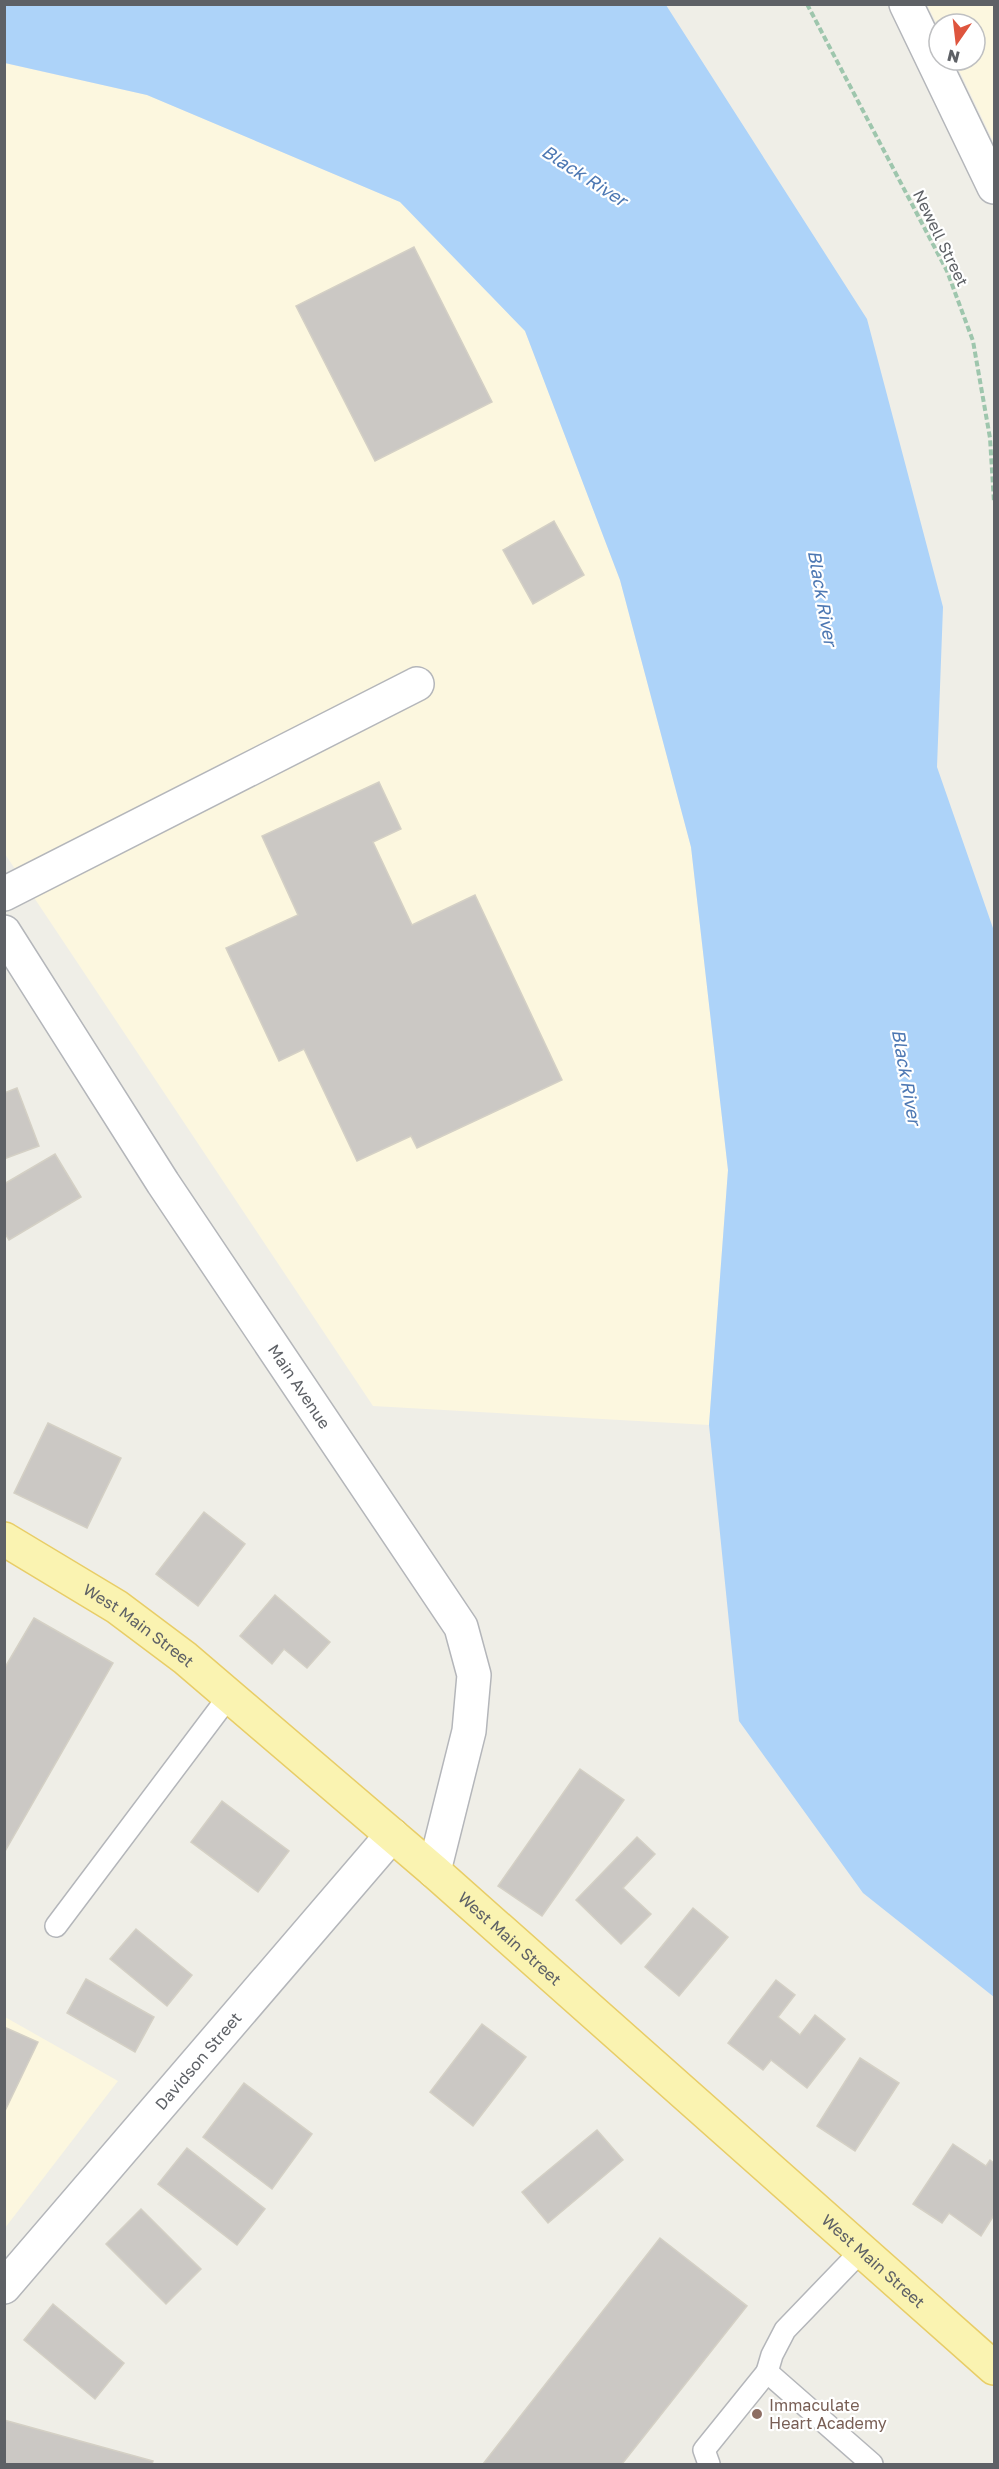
<svg xmlns="http://www.w3.org/2000/svg" width="999" height="2469" font-family="'Golos Text',sans-serif">
<style>
.commercial{fill:#fcf7df}
.water{fill:#add3f9}
.building{fill:#cbc8c4;stroke:#d4d0c5;stroke-width:1.5}
.lines{fill:none;stroke-linecap:round;stroke-linejoin:round}
.lane-casing{stroke:#b4b6ba;stroke-width:24}
.street-casing{stroke:#b4b6ba;stroke-width:36}
.primary-casing{stroke:#e8cd67;stroke-width:36}
.path{stroke:#9ec6ad;stroke-width:4;stroke-dasharray:6 3;stroke-linecap:butt}
.lane{stroke:#fff;stroke-width:21}
.street{stroke:#fff;stroke-width:33}
.primary{stroke:#faf3b1;stroke-width:33}
.education-dot{fill:#8d6e63;stroke:#fff;stroke-width:2}
.labels{text-anchor:middle;stroke-width:4.5;stroke-linejoin:round;paint-order:stroke}
.street-label{font-size:16px;fill:#5e6166;stroke:#fff}
.education-label{font-size:16px;fill:#785e54;stroke:#fff;text-anchor:start}
.water-label{font-size:18px;font-style:italic;fill:#4d78b3;stroke:#fff}
</style>
<rect width="100%" height="100%" fill="#efeee7"/>
<g class="commercial">
<polygon points="927,5 994,5 994,143 954,60 975,60 975,24 939,24 939,28"/>
<polygon points="4,63 147,95 400,202 525,331 620,580 691,847 728,1170 709,1425 373,1406 5,854"/>
<polygon points="5,2017 118,2081 5,2228"/>
</g>
<polygon class="water" points="5,4 666,5 867,319 943,607 937,767 994,931 994,1997 863,1893 739,1721 709,1425 728,1170 691,847 620,580 525,331 400,202 147,95 5,63"/>
<g class="building">
<polygon points="414,247 492,402 375,461 296,306"/>
<polygon points="554,521 584,575 533,604 503,550"/>
<polygon points="379,782 401,829 373,842 412,925 475,895 562,1080 417,1148 411,1136 357,1161 304,1049 279,1061 226,948 298,915 262,836"/>
<polygon points="17,1088 39,1146 4,1159 4,1093"/>
<polygon points="55,1154 81,1197 9,1240 4,1232 4,1184"/>
<polygon points="48,1423 121,1458 87,1528 14,1493"/>
<polygon points="204,1512 245,1544 198,1606 156,1574"/>
<polygon points="275,1595 330,1642 307,1668 284,1649 272,1664 240,1636"/>
<polygon points="34,1618 113,1663 4,1853 4,1669"/>
<polygon points="580,1769 624,1800 542,1916 498,1886"/>
<polygon points="222,1801 289,1851 258,1892 191,1842"/>
<polygon points="637,1837 655,1854 623,1888 651,1914 621,1944 576,1900"/>
<polygon points="693,1908 728,1937 679,1996 645,1967"/>
<polygon points="136,1929 192,1975 167,2006 110,1959"/>
<polygon points="86,1979 154,2017 135,2052 67,2013"/>
<polygon points="776,1980 795,1995 778,2017 800,2035 815,2015 845,2039 807,2088 771,2060 763,2070 728,2043"/>
<polygon points="482,2024 526,2057 473,2126 430,2092"/>
<polygon points="4,2027 38,2042 4,2113"/>
<polygon points="860,2058 899,2083 855,2151 817,2126"/>
<polygon points="244,2083 312,2134 272,2189 203,2137"/>
<polygon points="597,2130 623,2160 548,2223 522,2192"/>
<polygon points="953,2144 986,2166 990,2160 994,2163 994,2215 981,2236 949,2213 942,2223 913,2204"/>
<polygon points="187,2148 265,2209 237,2245 158,2184"/>
<polygon points="141,2209 201,2269 166,2304 106,2244"/>
<polygon points="660,2238 747,2306 622,2464 483,2464"/>
<polygon points="53,2304 124,2363 95,2399 24,2340"/>
<polygon points="4,2420 153,2461 152,2464 4,2464"/>
</g>
<g class="lines">
<defs>
<g id="lane">
<polyline points="56,1926 229,1696"/>
<polyline points="862,2250 785,2330 772,2355 767,2372 872,2464"/>
<polyline points="709,2464 704,2450 767,2372"/>
</g>
<g id="street">
<polyline points="906,4 994,187"/>
<polyline points="4,894 417,684"/>
<path id="s1" d="M4 932 163 1183 461 1627 474 1675 469 1731 434 1871"/>
<path id="s2" d="M4 2287 392 1835"/>
</g>
<g id="primary">
<path id="s3" d="M4 1539 117 1607 185 1658 434 1871 994 2368"/>
</g>
</defs>
<use href="#lane" class="lane-casing"/>
<use href="#street" class="street-casing"/>
<use href="#primary" class="primary-casing"/>
<polyline class="path" points="807,4 947,271 973,341 990,438 994,502"/>
<use href="#lane" class="lane"/>
<use href="#street" class="street"/>
<use href="#primary" class="primary"/>
</g>
<circle class="education-dot" cx="757" cy="2414" r="6"/>
<g class="labels">
<g class="street-label">
<text transform="translate(941 238) rotate(64)" y="6">Newell Street</text>
<text dy="6" stroke="none"><textPath href="#s1" startOffset="542">Main Avenue</textPath></text>
<text dy="6" stroke="none"><textPath href="#s3" startOffset="160">West Main Street</textPath></text>
<text dy="6" stroke="none"><textPath href="#s3" startOffset="646">West Main Street</textPath></text>
<text dy="6" stroke="none"><textPath href="#s2" startOffset="298">Davidson Street</textPath></text>
<text dy="6" stroke="none"><textPath href="#s3" startOffset="1132">West Main Street</textPath></text>
</g>
<g class="education-label">
<text x="769" y="2411">Immaculate<tspan x="769" dy="18">Heart Academy</tspan></text>
</g>
<g class="water-label">
<text transform="translate(584 176) rotate(33)" y="6">Black River</text>
<text transform="translate(822 598) rotate(80)" y="6">Black River</text>
<text transform="translate(906 1077) rotate(80)" y="6">Black River</text>
</g>
</g>
<rect width="999" height="2469" fill="none" stroke="#5e6166" stroke-width="12"/>
<g transform="translate(957 42) rotate(194)"><circle r="28" fill="#ffffff" stroke="#bfc0c2" stroke-width="1.5"/>
<path d="M0-4.5L10 22L0 15L-10 22Z" fill="#de553e"/>
<text y="-9" font-size="16" font-weight="bold" text-anchor="middle" fill="#5e6166">N</text>
</g>
</svg>
